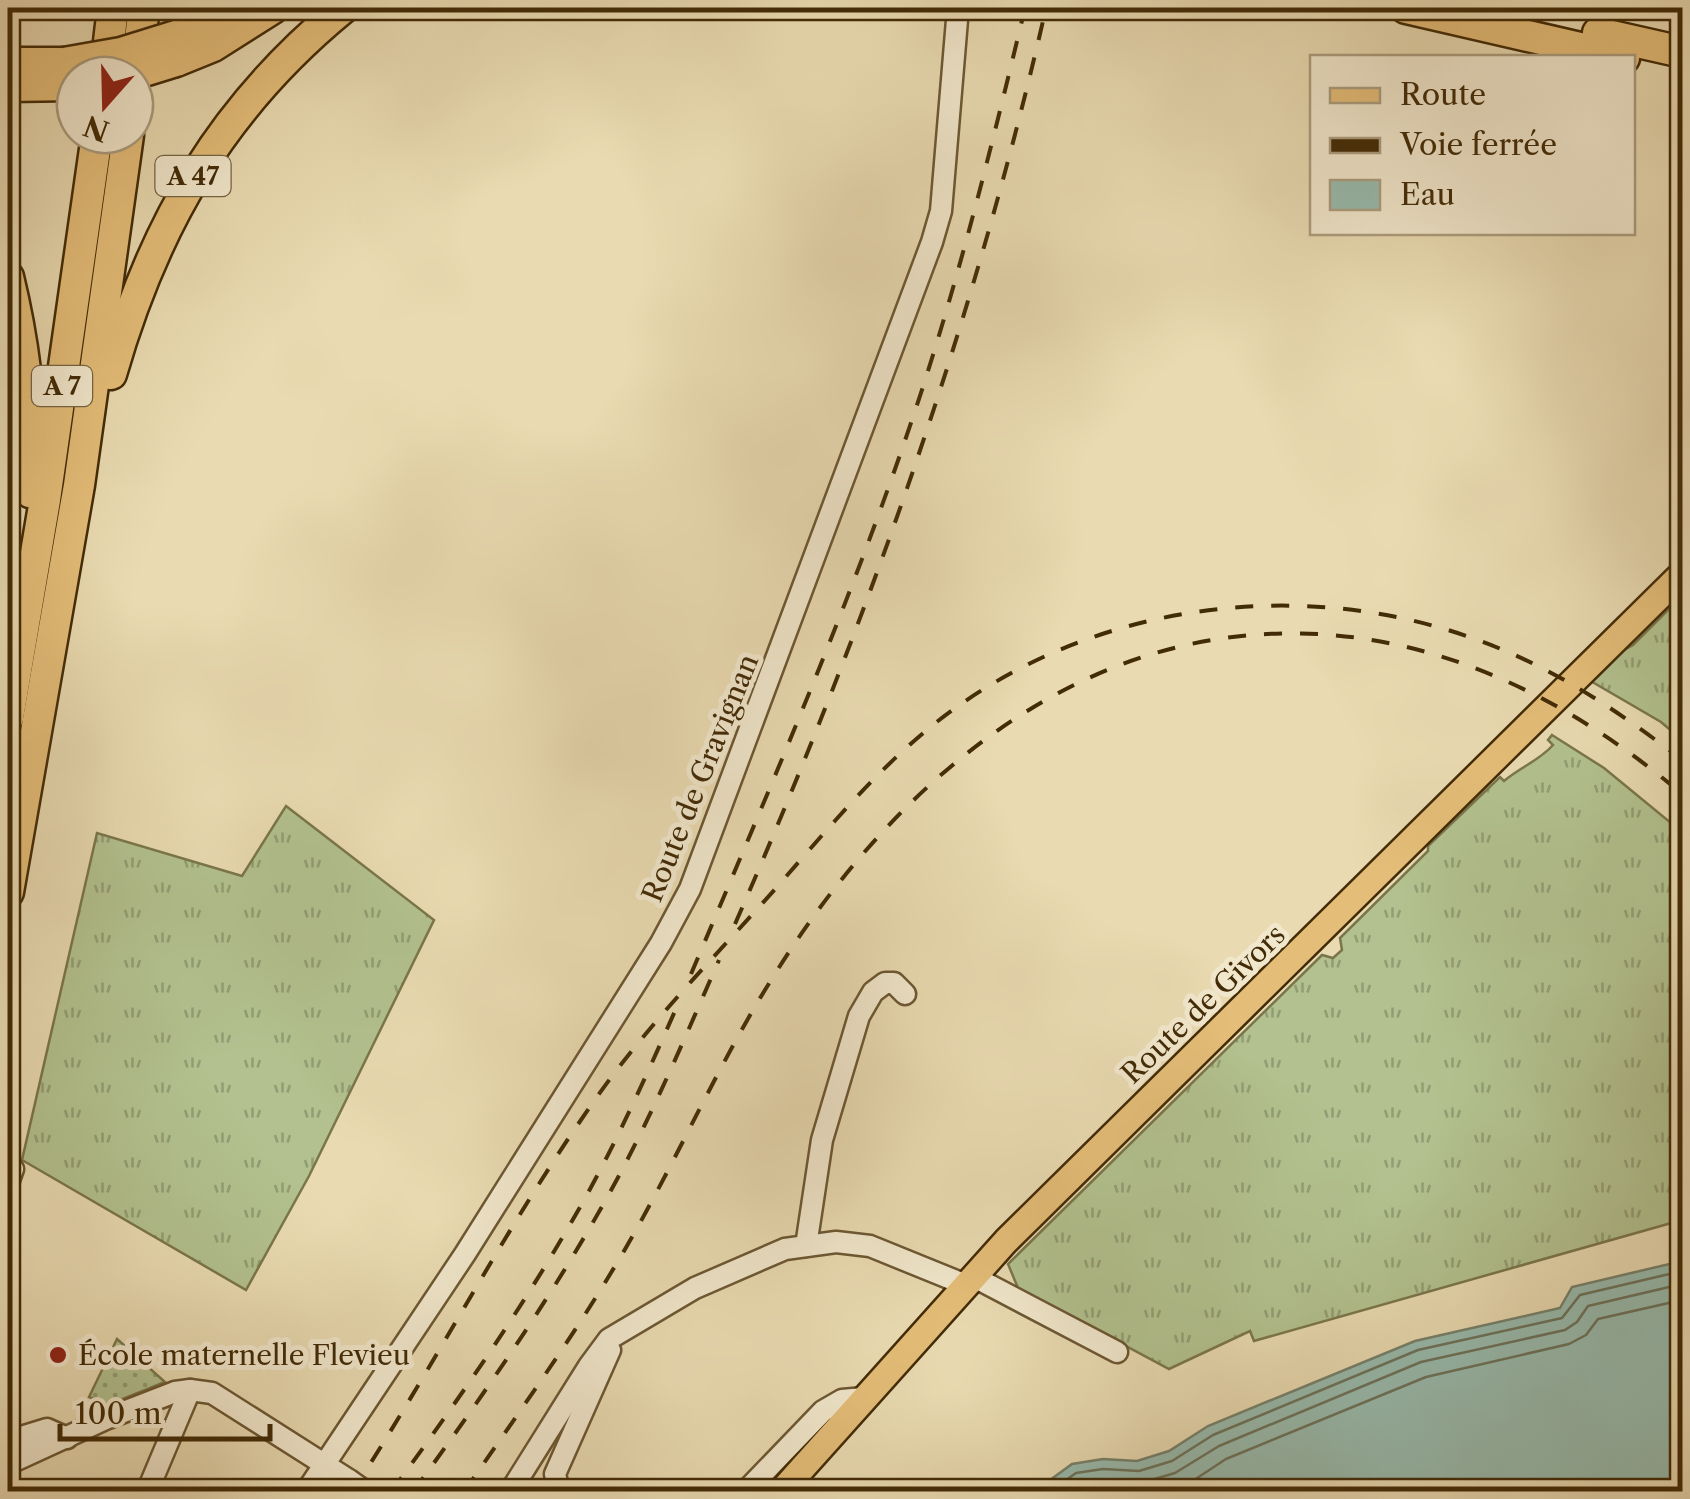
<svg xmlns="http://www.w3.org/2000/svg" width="1690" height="1499" font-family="'Libre Caslon Text',serif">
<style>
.grass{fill:url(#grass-tufts);stroke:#7a764b;stroke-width:2.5}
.park{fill:url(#park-dots);stroke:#7a764b;stroke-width:2.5}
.water{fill:#97baad;stroke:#75816b;stroke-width:2.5}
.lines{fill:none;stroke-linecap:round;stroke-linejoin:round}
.shore{stroke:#6c725a;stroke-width:2.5}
.minor-casing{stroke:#6c5732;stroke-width:25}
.major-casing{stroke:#422b07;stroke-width:30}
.highway-casing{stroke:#422b07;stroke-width:35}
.minor{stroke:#f1e7cc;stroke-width:20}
.major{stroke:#e4bd78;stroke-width:25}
.highway{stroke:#e4bd78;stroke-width:30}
.rail{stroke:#422b07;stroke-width:4;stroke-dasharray:18 18;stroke-linecap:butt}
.minor-bridge-casing{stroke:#6c5732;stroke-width:25;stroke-linecap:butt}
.highway-bridge-casing{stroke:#422b07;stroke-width:35;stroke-linecap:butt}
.minor-bridge{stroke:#f1e7cc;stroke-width:20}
.highway-bridge{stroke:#e4bd78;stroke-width:30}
.poi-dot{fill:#8f2418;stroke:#f1e7cc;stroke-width:4}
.labels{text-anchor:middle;stroke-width:10;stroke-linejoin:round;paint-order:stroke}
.shield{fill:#f1e7cc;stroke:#766342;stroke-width:2.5}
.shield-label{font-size:25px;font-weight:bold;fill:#422b07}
.street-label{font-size:28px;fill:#422b07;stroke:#f1e7cc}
.poi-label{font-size:28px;fill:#422b07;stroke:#f1e7cc;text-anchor:start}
</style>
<defs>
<pattern id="grass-tufts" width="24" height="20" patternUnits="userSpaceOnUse" patternTransform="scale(2.5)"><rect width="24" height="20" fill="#b2c18f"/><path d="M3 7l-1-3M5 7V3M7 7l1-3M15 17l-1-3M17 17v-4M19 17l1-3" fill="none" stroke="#929d73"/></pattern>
<pattern id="park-dots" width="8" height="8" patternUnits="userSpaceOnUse" patternTransform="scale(2.5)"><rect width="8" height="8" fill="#b2c18f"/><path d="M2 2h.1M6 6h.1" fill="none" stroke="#929d73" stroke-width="1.8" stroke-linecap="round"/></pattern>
</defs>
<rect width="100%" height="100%" fill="#e9dab1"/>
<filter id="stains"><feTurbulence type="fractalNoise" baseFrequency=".002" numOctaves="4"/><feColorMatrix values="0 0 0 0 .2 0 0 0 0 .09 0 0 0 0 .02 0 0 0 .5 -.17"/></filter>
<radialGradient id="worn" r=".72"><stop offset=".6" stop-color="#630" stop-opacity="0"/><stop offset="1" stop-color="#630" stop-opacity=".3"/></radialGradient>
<g class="grass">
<polygon points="1682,596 1682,740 1661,722 1589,680 1615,655 1633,645"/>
<path d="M1552 735 1604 768 1682 832V1220L1254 1341 1250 1331 1169 1369 1018 1288 1008 1264 1322 955 1333 958 1342 950 1340 938 1428 851V846L1500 777 1504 781C1520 767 1539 761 1553 745L1548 740Z"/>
<polygon points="286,806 434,920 309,1176 246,1290 22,1160 97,833 242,876"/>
</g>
<polygon class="park" points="117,1339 165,1382 108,1405 89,1397"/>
<polygon class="water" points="1682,1261 1682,1491 1035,1491 1072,1464 1103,1459 1137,1461 1169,1451 1208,1426 1415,1341 1560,1308 1572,1287"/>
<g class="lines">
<g class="shore">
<polyline points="1049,1492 1076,1473 1103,1469 1139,1471 1172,1461 1213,1435 1418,1350 1562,1318 1580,1295 1682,1271"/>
<polyline points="1071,1492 1081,1485 1104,1481 1141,1483 1175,1473 1219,1446 1421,1362 1565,1330 1577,1322 1588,1306 1682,1284"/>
<polyline points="1165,1492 1188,1484 1226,1459 1426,1377 1569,1344 1586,1335 1598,1319 1682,1300"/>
</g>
<defs>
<g id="minor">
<polyline points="8,1183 13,1169"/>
<polyline points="806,1246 822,1140 859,1016 873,992 885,983 894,983 905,994"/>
<polyline points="974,1277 1117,1352"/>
<polyline points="8,1441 47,1429 67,1438"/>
<polyline points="8,1464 108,1418 175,1392 190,1390 212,1393 349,1480"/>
<polyline points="147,1492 190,1390"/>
<polyline points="306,1492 465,1254 661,943 690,889 932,242 941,211 958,8"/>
<polyline points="510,1492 589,1366 609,1339 695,1288 785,1249 836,1242 870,1246 966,1285"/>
<polyline points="566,1492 558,1487 555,1474 610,1350"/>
<polyline points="745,1492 823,1411 842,1400 864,1398"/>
</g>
<polyline id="major" points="781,1492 1006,1241 1682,574"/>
<g id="highway">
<polyline points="1406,8 1624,58"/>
<polyline points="1598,33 1682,52"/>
<polyline points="179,35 232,8"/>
<polyline points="176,61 213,46 273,8"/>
<polyline points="8,63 64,63"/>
<polyline points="136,70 144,8"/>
<polyline points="105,75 113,8"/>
<polyline points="8,86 75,85"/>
<path d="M8 277C25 347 33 420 30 492"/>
<path d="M111 374C154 224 222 107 343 8"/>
<polyline points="8,718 45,500 97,135"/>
<polyline points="8,892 79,485 128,135"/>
</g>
</defs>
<use href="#minor" class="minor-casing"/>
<use href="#major" class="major-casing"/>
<use href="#highway" class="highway-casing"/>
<use href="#minor" class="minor"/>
<use href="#major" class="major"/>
<use href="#highway" class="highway"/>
<g class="rail">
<path d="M735 924C865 628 974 323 1046 8"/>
<path d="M691 974C769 790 849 607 913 417 958 283 992 145 1025 8"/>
<path d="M352 1492C435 1365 505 1228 592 1104 641 1033 702 970 760 906 823 836 883 758 961 704 1109 601 1306 578 1475 639 1551 666 1619 711 1682 760"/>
<path d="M391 1492C462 1395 531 1296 589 1191 621 1132 648 1072 675 1011"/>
<path d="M413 1492C481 1398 547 1304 604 1203 648 1125 683 1042 719 960"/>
<path d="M464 1492C523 1406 585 1321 636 1230 683 1146 722 1058 773 977 882 801 1050 645 1267 634 1424 626 1565 695 1682 794"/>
</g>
<defs>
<polyline id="minor-bridge" points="349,1480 366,1492"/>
<g id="highway-bridge">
<polyline points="64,63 121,53 179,35"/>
<polyline points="131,75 176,61"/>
</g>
</defs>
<use href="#minor-bridge" class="minor-bridge-casing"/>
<use href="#highway-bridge" class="highway-bridge-casing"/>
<use href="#minor-bridge" class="minor-bridge"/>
<use href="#highway-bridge" class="highway-bridge"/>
</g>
<circle class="poi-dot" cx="58" cy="1355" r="10"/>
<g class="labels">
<g class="shield">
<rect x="155.5" y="156" width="75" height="40" rx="8"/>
<rect x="32" y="366" width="60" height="40" rx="8"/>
</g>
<g class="shield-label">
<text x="193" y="185">A 47</text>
<text x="62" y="395">A 7</text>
</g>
<g class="street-label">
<text transform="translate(700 778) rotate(-68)" y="10">Route de Gravignan</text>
<text transform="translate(1203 1004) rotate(-44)" y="10">Route de Givors</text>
</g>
<g class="poi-label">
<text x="78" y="1365">École maternelle Flevieu</text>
</g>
</g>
<rect width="1690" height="1499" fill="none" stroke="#e9dab1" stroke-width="40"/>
<rect x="10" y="10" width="1670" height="1479" fill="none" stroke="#422b07" stroke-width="5"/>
<rect x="20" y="20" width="1650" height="1459" fill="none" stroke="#422b07" stroke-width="2.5"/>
<rect x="1310" y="55" width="325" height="180" fill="#f1e7cc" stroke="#ab9c7d" stroke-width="2.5"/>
<rect x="1330" y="88" width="50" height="15" fill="#e4bd78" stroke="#ab9c7d" stroke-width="2.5"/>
<text x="1400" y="105" font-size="30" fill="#422b07">Route</text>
<rect x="1330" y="138" width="50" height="15" fill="#422b07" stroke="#ab9c7d" stroke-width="2.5"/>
<text x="1400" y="155" font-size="30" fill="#422b07">Voie ferrée</text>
<rect x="1330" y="180" width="50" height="30" fill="#97baad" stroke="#ab9c7d" stroke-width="2.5"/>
<text x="1400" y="205" font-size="30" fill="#422b07">Eau</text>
<g transform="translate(105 105) rotate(200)"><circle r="48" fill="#f1e7cc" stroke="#ab9c7d" stroke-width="2.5"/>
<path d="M0-8L18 38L0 25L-18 38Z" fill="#8f2418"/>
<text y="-15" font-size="28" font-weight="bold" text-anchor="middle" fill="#422b07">N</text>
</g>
<path d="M60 1424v15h210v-15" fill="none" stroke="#422b07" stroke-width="5"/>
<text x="75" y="1424" font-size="30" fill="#422b07" stroke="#f1e7cc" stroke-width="8" paint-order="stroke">100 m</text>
<rect width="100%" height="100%" filter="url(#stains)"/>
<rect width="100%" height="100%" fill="url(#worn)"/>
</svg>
